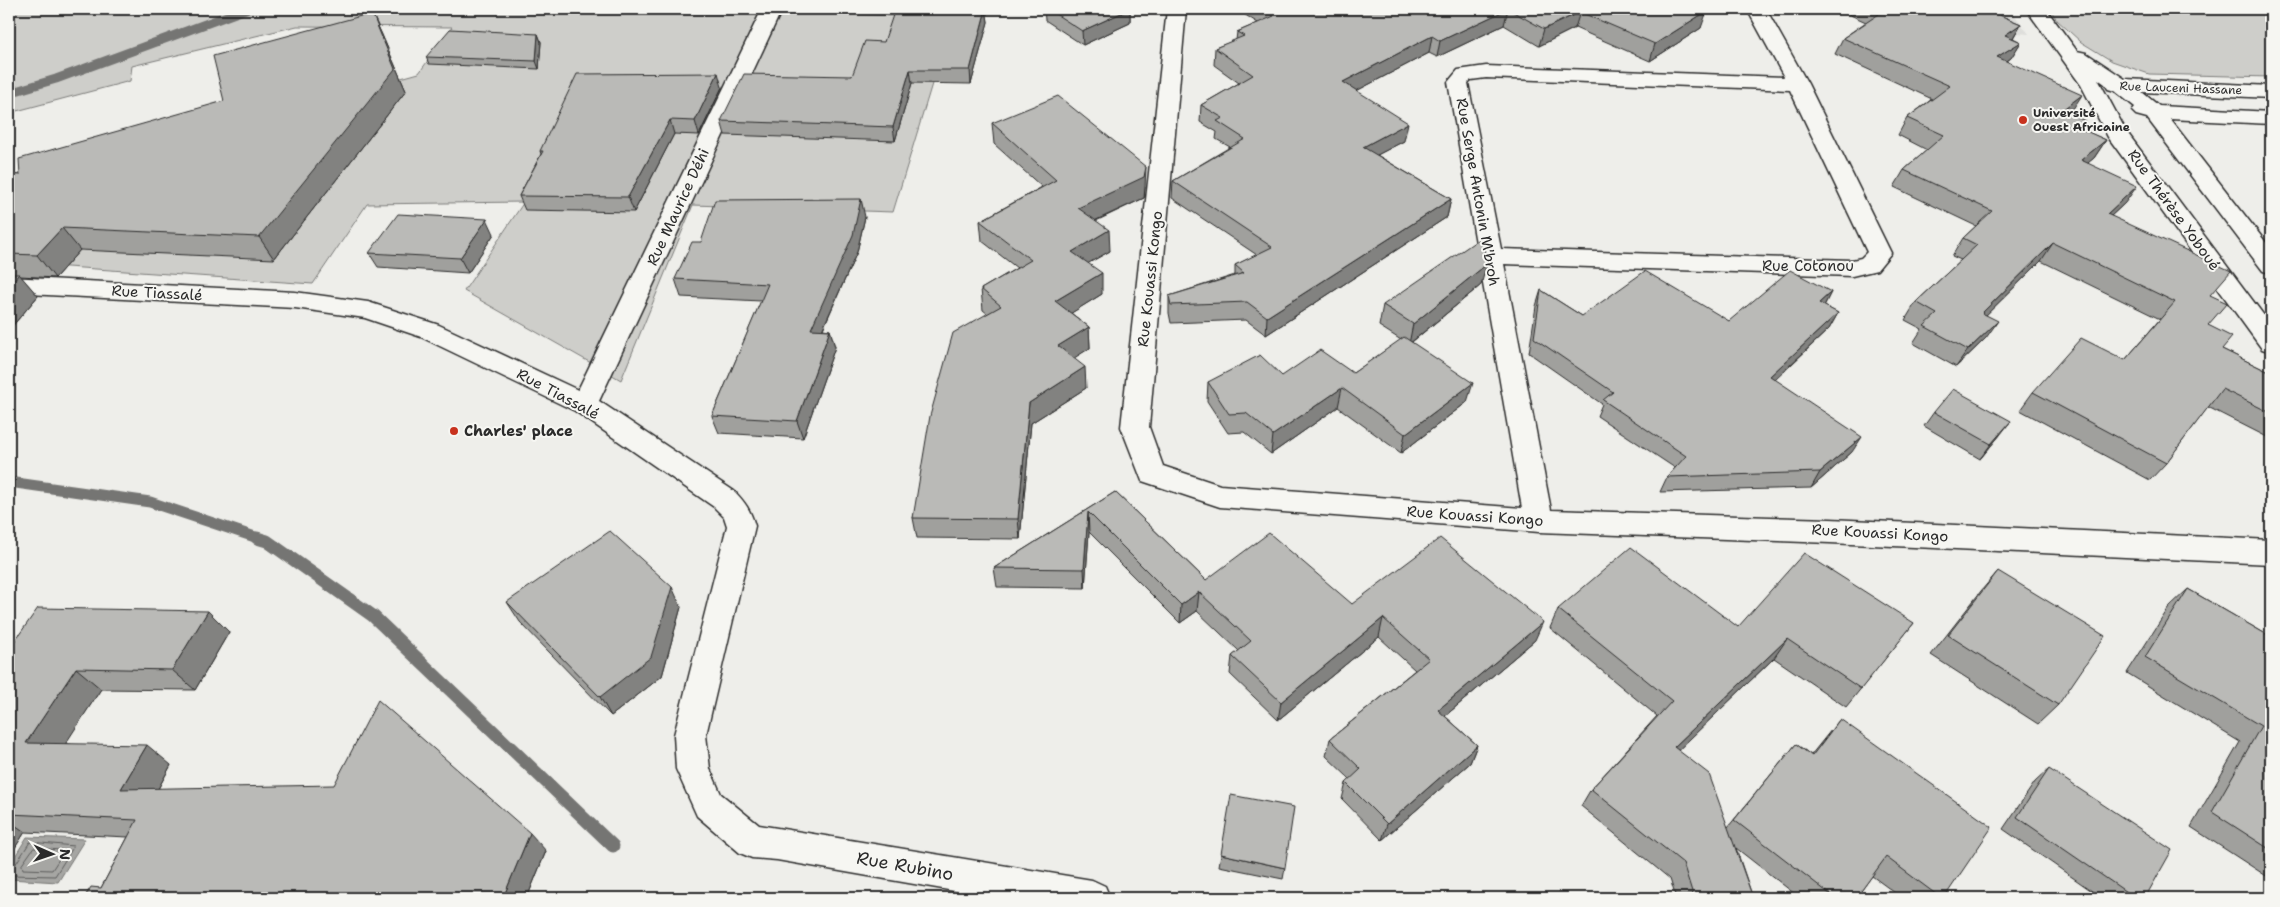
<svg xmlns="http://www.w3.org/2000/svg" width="2280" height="907" font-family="'Shantell Sans',sans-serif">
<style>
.built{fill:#dededb}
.green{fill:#cececa;stroke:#7c7c7a}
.water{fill:#a6a6a3;stroke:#757573}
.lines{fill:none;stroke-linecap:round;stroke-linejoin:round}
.shore{stroke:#5c5c5b;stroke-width:1}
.stream-far2{stroke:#757573;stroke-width:9}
.stream-far1{stroke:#757573;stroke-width:11}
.stream{stroke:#757573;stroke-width:13}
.street-casing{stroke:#2b2b2b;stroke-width:3}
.street{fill:#f6f6f2;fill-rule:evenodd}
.wall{fill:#a0a09d;stroke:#2b2b2b}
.shaded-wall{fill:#828280;stroke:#2b2b2b}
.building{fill:#babab7;stroke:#2b2b2b}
.poi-dot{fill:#c8321e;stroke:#f6f6f2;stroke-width:2}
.labels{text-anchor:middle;stroke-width:4;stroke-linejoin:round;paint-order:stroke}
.far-street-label{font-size:12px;fill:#2b2b2b;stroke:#f6f6f2}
.far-poi-label{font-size:12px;font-weight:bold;fill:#2b2b2b;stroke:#f6f6f2;text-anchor:start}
.street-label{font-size:15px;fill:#2b2b2b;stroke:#f6f6f2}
.poi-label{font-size:15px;font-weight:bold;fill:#2b2b2b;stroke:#f6f6f2;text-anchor:start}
.near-street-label{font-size:18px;fill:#2b2b2b;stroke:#f6f6f2}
</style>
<rect width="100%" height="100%" fill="#eeeeea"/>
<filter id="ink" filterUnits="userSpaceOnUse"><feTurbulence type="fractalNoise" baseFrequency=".02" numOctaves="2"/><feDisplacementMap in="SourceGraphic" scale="10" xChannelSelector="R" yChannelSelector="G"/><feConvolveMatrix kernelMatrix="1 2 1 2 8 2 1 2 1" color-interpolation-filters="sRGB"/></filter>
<g filter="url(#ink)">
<polygon class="built" points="1985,9 2010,9 2029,34 2003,32"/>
<g class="green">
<polygon points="9,9 798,9 796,12 952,18 893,212 693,205 621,380 464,291 524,202 367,204 313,284 9,263 235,124 419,73 452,27 297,26 132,66 130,81 9,113"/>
<polygon points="2050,9 2271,9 2271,77 2149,74 2112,61 2081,42 2057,20"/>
</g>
<polygon class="water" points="27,837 85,839 58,882 9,879 9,866"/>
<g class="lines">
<g class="shore">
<polygon points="34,848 61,850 63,853 52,870 23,869 22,865"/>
<polyline points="9,867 15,865 30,842 74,846 55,876 9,875"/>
</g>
<polyline class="stream-far2" points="9,93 56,79 246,9"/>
<polyline class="stream-far1" points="9,482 150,502 261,539"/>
<polyline class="stream" points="257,538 267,541 373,616 613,846"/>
<defs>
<g id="street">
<path d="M762 9H782L599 401 734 491C745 502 751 511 755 526L706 735 710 769 721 794 759 825 1092 880 1105 886 1110 898H994L777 860 752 858 740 853 697 816 676 769 674 735 727 526 724 517 714 507 575 411 421 337 365 318 295 308 9 293V277L295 292 368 302 439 325 578 390Z"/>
<path d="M1167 9H1186L1149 427 1163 466 1220 485 1522 508 1448 82 1458 70 1486 66 1784 77 1747 9H1766L1808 84 1891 253 1877 270 1852 276 1504 264 1551 510 1830 519 2271 540V564L1830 543 1539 532 1220 507 1142 481 1121 427ZM1486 78 1790 90 1867 252 1861 258 1852 260 1501 249 1468 83 1471 80Z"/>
<polygon points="2026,9 2046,9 2077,51 2086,53 2125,79 2271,86 2271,98 2142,92 2159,106 2271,112 2271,124 2170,119 2271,249 2271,273 2263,271 2147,118 2136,115 2132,111 2135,107 2115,91 2108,89 2105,84 2098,79 2126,131 2271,325 2271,352 2262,349 2108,137 2081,85"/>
</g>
</defs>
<use href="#street" class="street-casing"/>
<use href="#street" class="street"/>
</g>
<g class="wall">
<polygon points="986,9 988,22 971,84 912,83 895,141 725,135 721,121 852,76 884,42"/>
<polygon points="1044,9 1130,9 1130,23 1083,45 1045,20"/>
<polygon points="1236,9 1702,9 1701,28 1650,61 1575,28 1539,46 1504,25 1437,57 1429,53 1356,91 1404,141 1377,155 1451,199 1447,217 1266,335 1246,320 1171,323 1169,313 1169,296 1235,275 1235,265 1257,255 1172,198 1173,181 1230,147 1216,139 1217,132 1200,122 1201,105 1239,83 1214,65 1215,48 1236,40 1237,32 1258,23"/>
<polygon points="1837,9 1985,9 2021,24 2013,38 2021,42 2011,58 2007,61 2071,112 2069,114 2085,121 2080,129 2106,140 2094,158 2087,163 2125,203 2111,216 2210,295 2208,325 2222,349 2271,373 2271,439 2208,407 2166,463 2150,480 2020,410 2033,392 2125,360 2160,319 2041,261 1986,315 1986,338 1956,367 1913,343 1922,329 1905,320 1916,302 1961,260 1952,256 1963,238 1976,226 1894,187 1904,170 1927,150 1898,135 1907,118 1932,99 1835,54 1843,38 1866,22"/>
<polygon points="372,13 382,35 406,91 274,259 80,250 55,278 20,276 38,296 9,330 9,174 20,175 224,101"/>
<polygon points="538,34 541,42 539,69 429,64 426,57"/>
<polygon points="722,87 699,135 674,134 634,212 525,210 519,196 541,154 540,151"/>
<polygon points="992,123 1145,187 1144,198 1096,221 1110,251 1088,263 1102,294 1071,313 1089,327 1090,348 1073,358 1086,388 1031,423 1020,539 917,538 913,518 988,314 983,310 981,289 1017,268 982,241 980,221 1042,187 994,144"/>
<polygon points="865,217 857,252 823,329 830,330 835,347 803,438 719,433 712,416 761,301 681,297 675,279 701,242"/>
<polygon points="494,234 468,273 378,267 369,253"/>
<polygon points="1481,285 1412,342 1467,402 1401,453 1338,407 1271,454 1244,432 1228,433 1207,401 1208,382 1282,376 1353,373 1401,340 1379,326 1383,305"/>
<polygon points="1541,290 1582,316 1729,321 1831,292 1824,306 1838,313 1829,329 1775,380 1852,452 1811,488 1660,492 1667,477 1675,468 1597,416 1602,404 1529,353 1536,306"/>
<polygon points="1934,412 2000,435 1980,459 1924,426"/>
<polygon points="1115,492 1206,580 1352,604 1535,640 1445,716 1477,745 1470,763 1382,840 1342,799 1346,783 1350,779 1326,756 1330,739 1415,670 1379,637 1278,720 1230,674 1232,656 1239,651 1197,611 1180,623 1089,532 1085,588 997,587 994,568"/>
<polygon points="1998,571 2058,705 2038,724 1931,655 1981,591"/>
<polygon points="2188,589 2271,637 2271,879 2191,827 2240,742 2127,673 2170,606"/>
<polygon points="507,602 681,607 662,676 611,716 520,622"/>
<polygon points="1558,609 1738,627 1914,623 1846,707 1774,658 1678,750 1728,827 1796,744 1811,755 1840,719 1944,898 1902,898 1872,876 1856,898 1800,898 1736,848 1753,898 1676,898 1670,879 1581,806 1591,789 1657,716 1550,628"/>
<polygon points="229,632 195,690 101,689 65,743 171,765 158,789 546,851 527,898 84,898 101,888 128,837 25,832 9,857 9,649"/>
<polygon points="2049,769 2145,898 2102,898 2003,829 2035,782"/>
<polygon points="1221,854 1285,868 1283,879 1219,866"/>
</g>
<g class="shaded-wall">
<polygon points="986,9 988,22 971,84 970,70"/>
<polygon points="1130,9 1130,23 1083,45 1082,31"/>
<polygon points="1508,9 1504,25 1437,57 1440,41"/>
<polygon points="1707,11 1701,28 1650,61 1655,44"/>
<polygon points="1580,12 1575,28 1539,46 1544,29"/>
<polygon points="372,13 382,35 406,91 274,259 259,237"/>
<polygon points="2021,24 2011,41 2005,35"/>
<polygon points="538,34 541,42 539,69 536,61"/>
<polygon points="1432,36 1429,53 1341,99 1343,82"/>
<polygon points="2021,42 2011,58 1988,74 1997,57"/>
<polygon points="910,70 912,83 895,141 893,127"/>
<polygon points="718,73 722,87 699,135 695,121"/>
<polygon points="2082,95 2071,112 2051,127 2062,110"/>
<polygon points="670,120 674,134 634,212 628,197"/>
<polygon points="2085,121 2074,138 2077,127"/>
<polygon points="1408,123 1404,141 1360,164 1363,147"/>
<polygon points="2106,140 2094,158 2070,178 2081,160"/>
<polygon points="1146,167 1145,187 1144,198 1079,228 1078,208"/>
<polygon points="2137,186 2125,203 2095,231 2107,214"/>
<polygon points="861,199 865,217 857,252 815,346 811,329"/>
<polygon points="1451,199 1447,217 1266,335 1267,317"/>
<polygon points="487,219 494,234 468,273 460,258"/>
<polygon points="62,228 80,250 55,278 37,255"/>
<polygon points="1109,230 1110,251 1073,272 1072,252"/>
<polygon points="2053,243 2041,261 1971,330 1982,313"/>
<polygon points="1487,264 1481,285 1409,344 1413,324"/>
<polygon points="1102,273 1102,294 1057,322 1055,301"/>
<polygon points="19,274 38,296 9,330 9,285"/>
<polygon points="1831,292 1823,308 1819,303"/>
<polygon points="1838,313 1829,329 1761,392 1770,376"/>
<polygon points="1998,321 1986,338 1956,367 1968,350"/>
<polygon points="1089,327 1090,348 1060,367 1058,346"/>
<polygon points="830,330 835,347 803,438 797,421"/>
<polygon points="1085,367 1086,388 1031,423 1020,539 1018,519 1029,403"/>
<polygon points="1473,383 1467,402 1401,453 1405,434"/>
<polygon points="1342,388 1338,407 1271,454 1273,435"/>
<polygon points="2011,421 2000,435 1980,459 1991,444"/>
<polygon points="1862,437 1852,452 1811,488 1820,472"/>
<polygon points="1088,512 1089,532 1085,588 1084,569"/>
<polygon points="672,587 681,607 662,676 611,716 600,697"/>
<polygon points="1199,592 1197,611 1180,623 1181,605"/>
<polygon points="208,611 229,632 195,690 172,670"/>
<polygon points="1383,618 1379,637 1278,720 1281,702"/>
<polygon points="1543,622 1535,640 1432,727 1438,710"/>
<polygon points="1787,639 1774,658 1663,765 1674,747"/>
<polygon points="76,668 101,689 53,763 26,743"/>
<polygon points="147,745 171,765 147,809 121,789"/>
<polygon points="1477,745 1470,763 1382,840 1387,824"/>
<polygon points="9,821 25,832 9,857"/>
<polygon points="530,833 546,851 527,898 503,898"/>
</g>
<g class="building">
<polygon points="895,9 986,9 970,70 910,70 893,127 721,121 744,74 852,76 865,41 884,42"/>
<polygon points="1048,9 1130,9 1082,31"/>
<polygon points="1263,9 1702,9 1707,11 1655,44 1580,12 1544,29 1508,9 1440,41 1432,36 1343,82 1408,123 1363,147 1451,199 1267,317 1247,302 1171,305 1169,296 1244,273 1235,265 1272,247 1173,181 1245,139 1217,121 1223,118 1201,105 1253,75 1215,48 1244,36 1237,32 1274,16"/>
<polygon points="1882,9 1985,9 2021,24 2005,35 2021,42 1997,57 2082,95 2062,110 2085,121 2077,127 2106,140 2081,160 2137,186 2107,214 2229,270 2231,271 2210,295 2227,303 2208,325 2232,337 2222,349 2271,373 2271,413 2222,389 2166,463 2033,392 2081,338 2125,360 2175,302 2053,243 1982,313 1998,321 1968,350 1924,326 1937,314 1916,302 1977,245 1963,238 1992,211 1904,170 1944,135 1907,118 1950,86 1843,38 1885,10"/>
<polygon points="372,13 395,69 259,237 62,228 37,255 9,254 9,174 20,175 19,159 224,101 213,56"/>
<polygon points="450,29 538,34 536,61 426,57"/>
<polygon points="718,73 695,121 670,120 628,197 519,196 543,151 540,151 577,74"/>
<polygon points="1058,96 1146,167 1144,177 1078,208 1109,230 1072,252 1102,273 1055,301 1089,327 1058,346 1085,367 1029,403 1018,519 913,518 930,416 953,333 1001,306 981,289 1031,260 980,221 1056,180 992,123"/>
<polygon points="861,199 853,235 811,329 830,330 797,421 712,416 768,284 675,279 692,242 701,242 715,200"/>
<polygon points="398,214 487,219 460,258 369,253"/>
<polygon points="1482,237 1487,264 1413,324 1383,305"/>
<polygon points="1790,270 1831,292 1819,303 1838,313 1770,376 1862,437 1820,472 1667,477 1686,456 1603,400 1613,392 1534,338 1541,290 1582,316 1645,271 1729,321"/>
<polygon points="9,274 19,274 9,285"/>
<polygon points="1404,337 1473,383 1405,434 1342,388 1273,435 1246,413 1229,414 1208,382 1260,355 1282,376 1320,350 1353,373"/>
<polygon points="1953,389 2011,421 1991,444 1934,412"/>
<polygon points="1115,492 1206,580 1269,533 1352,604 1440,538 1543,622 1438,710 1477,745 1387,824 1346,783 1361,769 1330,739 1429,659 1383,618 1281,702 1232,656 1251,641 1199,592 1181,605 1088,512 1084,569 994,568"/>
<polygon points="610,531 672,587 651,657 600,697 507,602"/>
<polygon points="1631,547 1738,627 1804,553 1914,623 1861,689 1787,639 1674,747 1709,774 1753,898 1694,898 1683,863 1591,789 1672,701 1558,609"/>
<polygon points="1998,571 2105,636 2058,705 1948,635"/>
<polygon points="2188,589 2271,637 2271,850 2212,812 2261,726 2145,657"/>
<polygon points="38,608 208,611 172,670 76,668 26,743 147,745 121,789 334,785 378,700 530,833 503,898 84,898 91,887 101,888 137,820 9,814 9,649"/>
<polygon points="1840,719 1992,827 1944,898 1941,898 1886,857 1856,898 1835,898 1734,820 1796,744 1812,756"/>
<polygon points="2049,769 2172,850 2145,898 2135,898 2017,817"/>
<polygon points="1231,795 1294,807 1285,868 1221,854"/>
</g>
</g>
<g class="poi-dot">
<circle cx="2023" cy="120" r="5"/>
<circle cx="454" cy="431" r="5"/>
</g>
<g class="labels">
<g class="far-street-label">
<text transform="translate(2181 88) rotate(2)" y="4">Rue Lauceni Hassane</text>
</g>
<g class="far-poi-label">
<text x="2033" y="117">Université<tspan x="2033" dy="14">Ouest Africaine</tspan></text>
</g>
<g class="street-label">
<text transform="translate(1478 192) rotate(80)" y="5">Rue Serge Antonin M'broh</text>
<text transform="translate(678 207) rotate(-65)" y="5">Rue Maurice Déhi</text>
<text transform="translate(2174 210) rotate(54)" y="5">Rue Thérèse Yoboué</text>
<text x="1808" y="271">Rue Cotonou</text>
<text transform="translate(1150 279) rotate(-84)" y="5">Rue Kouassi Kongo</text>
<text transform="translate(157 293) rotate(3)" y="5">Rue Tiassalé</text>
<text transform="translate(558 394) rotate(28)" y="5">Rue Tiassalé</text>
<text transform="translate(1475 516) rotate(4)" y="5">Rue Kouassi Kongo</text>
<text transform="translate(1880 533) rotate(3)" y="5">Rue Kouassi Kongo</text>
</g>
<g class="poi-label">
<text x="464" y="436">Charles' place</text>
</g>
<g class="near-street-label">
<text transform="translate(905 866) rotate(10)" y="6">Rue Rubino</text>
</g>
</g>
<rect width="2280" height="907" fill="none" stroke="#f6f6f2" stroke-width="30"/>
<rect x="15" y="15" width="2250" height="877" fill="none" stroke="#2b2b2b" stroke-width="2" filter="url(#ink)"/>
<g transform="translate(52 854) rotate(92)" stroke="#f6f6f2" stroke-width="4" paint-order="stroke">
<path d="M0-4L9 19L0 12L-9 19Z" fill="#2b2b2b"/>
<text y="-8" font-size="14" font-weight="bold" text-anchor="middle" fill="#2b2b2b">N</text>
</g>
</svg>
